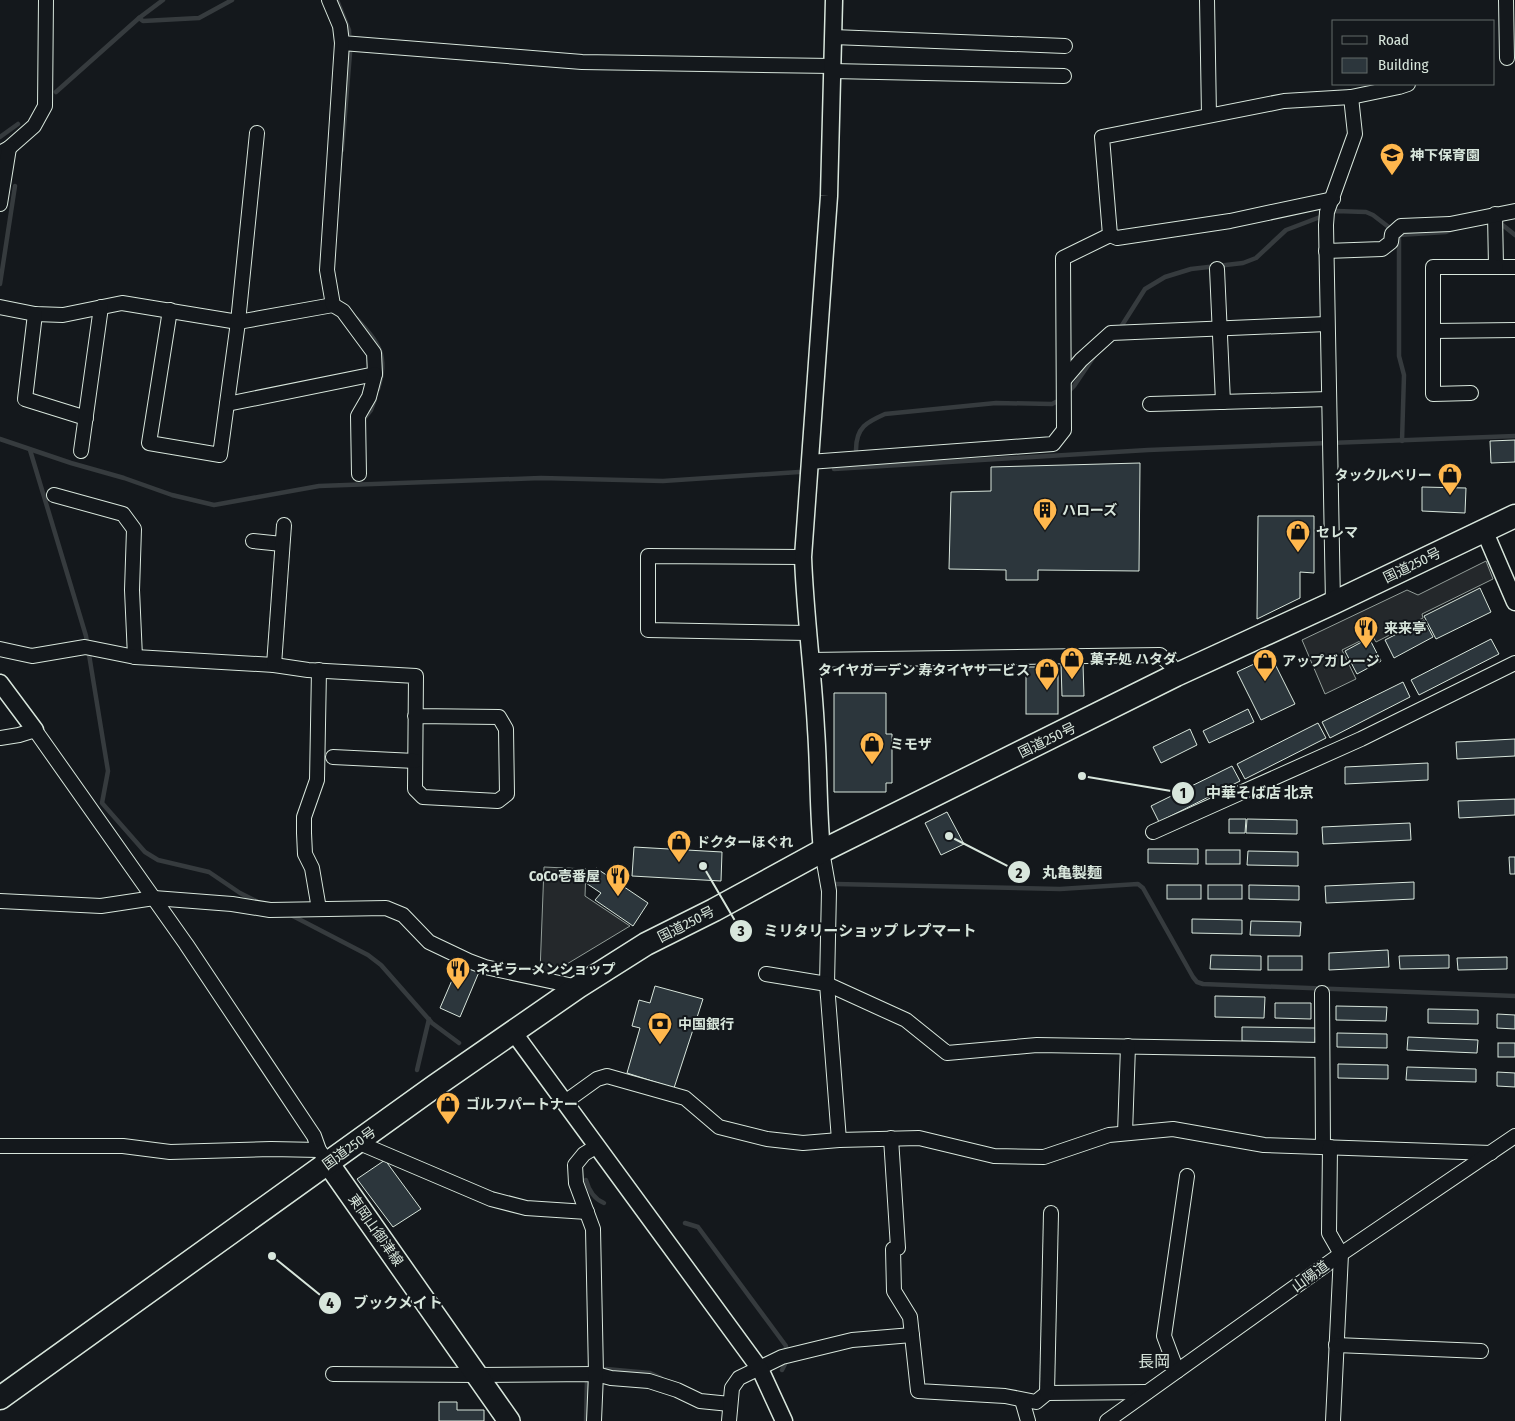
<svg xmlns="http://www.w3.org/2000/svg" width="1515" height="1421" font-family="'Fira Sans Condensed','Noto Sans JP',sans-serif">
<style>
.parking{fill:#24282b;stroke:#939e99}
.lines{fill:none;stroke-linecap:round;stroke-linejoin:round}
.stream{stroke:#363b3e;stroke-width:4.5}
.building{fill:#2c363c;stroke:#d8e6dc}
.minor-casing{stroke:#d8e6dc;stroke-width:16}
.tertiary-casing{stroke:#d8e6dc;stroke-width:19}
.primary-casing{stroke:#d8e6dc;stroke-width:24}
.trunk-casing{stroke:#d8e6dc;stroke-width:25}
.minor{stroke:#14181c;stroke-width:14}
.tertiary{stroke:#14181c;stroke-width:16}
.primary{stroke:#14181c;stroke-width:21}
.trunk{stroke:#14181c;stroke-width:22}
.labels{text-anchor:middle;stroke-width:4;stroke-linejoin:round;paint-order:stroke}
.poi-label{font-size:14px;font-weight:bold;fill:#d8e6dc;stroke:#14181c;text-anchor:start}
.street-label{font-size:14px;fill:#d8e6dc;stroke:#14181c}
.quarter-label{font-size:16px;fill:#d8e6dc;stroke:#14181c}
.leader{fill:none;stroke:#d8e6dc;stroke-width:2}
.callout-dot{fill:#d8e6dc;stroke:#14181c;stroke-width:2}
.mark-label{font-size:15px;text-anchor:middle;font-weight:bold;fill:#111}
.callout-label{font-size:15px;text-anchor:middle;font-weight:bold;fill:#d8e6dc;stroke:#14181c;stroke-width:4;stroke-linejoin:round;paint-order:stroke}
</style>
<rect width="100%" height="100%" fill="#14181c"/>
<g class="parking">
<polygon points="1486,561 1493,579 1422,614 1423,618 1376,642 1372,635 1342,650 1356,679 1325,694 1302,640 1407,590 1418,595"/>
<polygon points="544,867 586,869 585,896 630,926 552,973 540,972"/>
</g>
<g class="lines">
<g class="stream">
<polyline points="337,0 349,30 350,53 342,150"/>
<polyline points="139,18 143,21 199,18 232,0"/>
<polyline points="56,92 139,18 163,0"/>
<polyline points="0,137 18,124"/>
<polyline points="1500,223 1515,235"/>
<polyline points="1399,235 1399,356 1404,375 1402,441"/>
<polyline points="0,284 15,186"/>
<path d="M357 319C379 343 389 356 378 389"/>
<polyline points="1119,330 1145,289 1165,277 1191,269 1243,263 1256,258 1286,230 1336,211 1366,212 1373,215 1399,235 1446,232 1453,229"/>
<polyline points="1067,393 1074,386 1095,355"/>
<polyline points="363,420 371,410 375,399"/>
<polyline points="0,439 71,463 124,478 172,495 214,505 319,486 541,478 663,481 799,472"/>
<polyline points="30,450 86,636 108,771 102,803 145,852 158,860 209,872 240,893 258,902"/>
<path d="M856 450C856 427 867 422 885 414L996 403 1052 404 1060 400"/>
<polyline points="834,469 1148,450 1515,436"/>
<polyline points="836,884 1060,889 1138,884 1143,888 1193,977 1197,982 1203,984 1515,996"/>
<polyline points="289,914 368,955 381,965 432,1023 459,1043"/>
<polyline points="417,1070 429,1019"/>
<path d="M586 1180C589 1191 594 1199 604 1203"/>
<polyline points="685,1223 698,1227 786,1346 785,1364 782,1370"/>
<polyline points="606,1369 650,1373 661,1378"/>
<polyline points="586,1421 587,1378"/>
</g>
</g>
<g class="building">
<polygon points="1515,440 1515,462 1491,463 1490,441"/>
<polygon points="1140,463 1139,571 1038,570 1038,580 1006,580 1006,570 949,569 951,492 991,491 991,467"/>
<polygon points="1422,487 1466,488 1465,513 1422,511"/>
<polygon points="1258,516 1314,516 1314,573 1300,572 1300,598 1257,619"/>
<polygon points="1480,588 1491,612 1436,639 1424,616"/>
<polygon points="1424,620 1433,637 1394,658 1385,640"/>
<polygon points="1369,638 1381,661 1357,674 1345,651"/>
<polygon points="1491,639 1499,654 1419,695 1411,680"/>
<polygon points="1271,656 1295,704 1261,720 1237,672"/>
<polygon points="1061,664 1083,664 1084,696 1062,696"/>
<rect x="1026" y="667" width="32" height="47"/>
<polygon points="1403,682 1410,697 1330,738 1322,722"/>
<polygon points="834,693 886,693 886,734 892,734 892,783 886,783 886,792 834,792"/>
<polygon points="1248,709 1254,722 1209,743 1203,731"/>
<polygon points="1318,723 1326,738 1245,779 1237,764"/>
<polygon points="1190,729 1197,745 1161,763 1153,747"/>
<polygon points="1515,739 1515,756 1457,759 1456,742"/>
<polygon points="1428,763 1428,780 1345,784 1345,767"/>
<polygon points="1232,766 1240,781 1159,822 1151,806"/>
<polygon points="1515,799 1515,815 1459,818 1458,801"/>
<polygon points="947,812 964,844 941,855 925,823"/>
<polygon points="1229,819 1246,819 1245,833 1229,833"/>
<polygon points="1247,819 1297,820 1297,834 1246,833"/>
<polygon points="1410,823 1411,840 1323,844 1322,827"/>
<polygon points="634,847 722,852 721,881 632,876"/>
<polygon points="1148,849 1198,849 1198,864 1148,863"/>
<rect x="1206" y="850" width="34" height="14"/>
<polygon points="1248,851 1298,852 1298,866 1247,865"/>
<polygon points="1509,857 1515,857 1515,874 1510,874"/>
<polygon points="596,868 648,903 633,926 595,900 601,893 586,883"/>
<polygon points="1414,882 1414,899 1326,903 1325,886"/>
<rect x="1167" y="885" width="34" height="14"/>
<rect x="1208" y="885" width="34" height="14"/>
<polygon points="1249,885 1299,886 1299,900 1249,899"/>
<polygon points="1192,919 1242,920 1242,934 1192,933"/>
<polygon points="1251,921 1301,922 1300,936 1250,935"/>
<polygon points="1388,950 1389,967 1329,970 1329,953"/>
<polygon points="1211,955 1261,956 1261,970 1210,969"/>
<polygon points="1449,955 1449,968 1400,969 1399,956"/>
<rect x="1268" y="956" width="34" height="14"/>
<polygon points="1507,957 1507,969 1458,970 1457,958"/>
<polygon points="459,964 479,972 460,1017 440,1008"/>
<polygon points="655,986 703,999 674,1088 627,1073 640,1028 632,1026 639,1000 650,1003"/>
<polygon points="1215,996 1265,997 1264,1018 1215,1017"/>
<polygon points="1275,1003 1311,1003 1311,1019 1275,1018"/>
<polygon points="1336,1006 1387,1007 1386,1021 1336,1020"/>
<polygon points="1428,1009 1478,1010 1478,1024 1428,1023"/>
<polygon points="1497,1014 1515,1015 1515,1029 1497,1028"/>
<polygon points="1242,1027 1316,1028 1315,1043 1242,1041"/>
<polygon points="1337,1033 1387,1034 1387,1048 1337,1047"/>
<polygon points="1408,1037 1478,1040 1477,1053 1407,1050"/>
<rect x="1498" y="1043" width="17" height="14"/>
<polygon points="1338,1064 1388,1065 1388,1079 1338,1078"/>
<polygon points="1407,1067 1476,1069 1476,1082 1406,1080"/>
<polygon points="1497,1072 1515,1073 1515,1087 1497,1086"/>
<polygon points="385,1160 421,1209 393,1227 357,1179"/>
<polygon points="439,1402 457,1402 457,1410 484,1410 484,1421 439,1421"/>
</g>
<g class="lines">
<defs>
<g id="minor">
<polyline points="329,0 340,26 342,43 582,62 832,66"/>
<polyline points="1207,0 1209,115"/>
<polyline points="1506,0 1507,58"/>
<polyline points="833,37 1065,46"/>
<polyline points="832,71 1064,76"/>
<polyline points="0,153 9,148 34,126 45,106 46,0"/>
<polyline points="0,204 9,148"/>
<polyline points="1495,214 1496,267 1515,267"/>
<polyline points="1110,235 1117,238 1230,221 1333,199"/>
<polyline points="1326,251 1382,249 1391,242 1392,234 1401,226 1450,224 1515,211"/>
<polyline points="1217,269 1223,402"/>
<polyline points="0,307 35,314 63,315 122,303 238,322 333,305"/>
<polyline points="170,310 149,443 220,455 238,322 257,133"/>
<polyline points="35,314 25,399 86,418"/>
<polyline points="1433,331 1515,330"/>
<polyline points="1064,380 1081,360 1111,333 1327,324"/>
<polyline points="1471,393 1433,394 1433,267 1496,267"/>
<polyline points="227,404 375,374 374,353 343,311 333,305 327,270 342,43"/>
<polyline points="1150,404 1329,399"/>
<polyline points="81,451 101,307"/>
<polyline points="809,462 1053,444 1064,430 1063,258 1110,235 1102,137 1284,101 1351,97 1399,87 1408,84"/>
<polyline points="359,474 358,416 369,397 375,374"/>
<polyline points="54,495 123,514 134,529 132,590 135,657"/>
<polyline points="253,541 282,544"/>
<polyline points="803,557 648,556 648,630 808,633"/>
<polyline points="1333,603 1326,225 1327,212 1355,134 1351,97"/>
<polyline points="0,649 32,656 85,647 135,657 274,665 308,670 416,676 415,789 423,797 498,801 507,794 506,729 499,717 415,716"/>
<polyline points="810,660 1160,655 1171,665 1176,675"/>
<polyline points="274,665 284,525"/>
<polyline points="319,670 317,780 304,817 304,833 305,854 312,868 319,909"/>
<polyline points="0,738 19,735 35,730 186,944 314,1136 319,1150 328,1163"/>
<polyline points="333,757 415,761"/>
<polyline points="1153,832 1361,739 1515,663"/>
<polyline points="822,851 829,891 827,984 839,1140"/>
<polyline points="0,901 101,906 154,898 232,904 270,910 386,908 403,915 429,942 469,961 485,967 578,987"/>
<polyline points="766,974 827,984 906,1020 947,1053 1037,1045 1322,1050"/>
<polyline points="1322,993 1323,1147"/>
<polyline points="565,1102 597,1079 607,1076 685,1098 719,1127 767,1139 803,1143 839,1140 919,1138 994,1156 1044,1157 1109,1135 1173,1129 1264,1145 1491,1153"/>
<polyline points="1125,1133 1128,1046"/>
<polyline points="891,1138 898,1248 893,1249 894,1291 910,1317 918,1391 1005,1396 1036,1402 1047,1393 1147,1392"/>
<polyline points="357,1142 491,1199 526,1208 587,1212"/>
<polyline points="0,1146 123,1146 170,1152 271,1149 319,1150"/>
<polyline points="1330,1147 1329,1233 1341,1254 1333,1421"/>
<polyline points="1336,1345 1481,1351"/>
<polyline points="1177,1371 1164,1336 1187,1176"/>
<polyline points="333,1374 477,1375 596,1374 611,1378 649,1381 677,1390 700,1401 730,1404"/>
<polyline points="1047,1393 1051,1213"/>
<polyline points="1022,1400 1028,1421"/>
<polyline points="594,1421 596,1374 593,1229 576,1183 575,1165 584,1154 597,1146"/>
<polyline points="729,1421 732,1388 739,1378 782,1357 852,1340 912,1335"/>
<polyline points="1107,1421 1341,1254 1515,1136"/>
</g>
<g id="tertiary">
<polyline points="1484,530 1515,602"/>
<polyline points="0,683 35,730"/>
<path d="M822 851C818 811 819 770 816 729 813 671 805 614 803 557L829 196 834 0"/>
<polyline points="514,1033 760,1369 784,1421"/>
</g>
<polyline id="primary" points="328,1163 509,1421"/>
<polyline id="trunk" points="0,1398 435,1086 578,987 646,944 714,910 822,851 1176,675 1333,603 1515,516"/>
</defs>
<use href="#minor" class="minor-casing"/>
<use href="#tertiary" class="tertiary-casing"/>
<use href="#primary" class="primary-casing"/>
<use href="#trunk" class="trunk-casing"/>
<use href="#minor" class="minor"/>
<use href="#tertiary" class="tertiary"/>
<use href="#primary" class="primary"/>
<use href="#trunk" class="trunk"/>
</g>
<defs>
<symbol id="school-pin" viewBox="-11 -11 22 30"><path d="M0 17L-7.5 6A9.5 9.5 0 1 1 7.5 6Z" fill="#ffb74d" stroke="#14181c"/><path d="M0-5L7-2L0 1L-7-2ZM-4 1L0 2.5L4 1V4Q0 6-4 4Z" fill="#111"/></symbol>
<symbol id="shop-pin" viewBox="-11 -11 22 30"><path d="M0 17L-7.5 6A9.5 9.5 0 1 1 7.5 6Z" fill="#ffb74d" stroke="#14181c"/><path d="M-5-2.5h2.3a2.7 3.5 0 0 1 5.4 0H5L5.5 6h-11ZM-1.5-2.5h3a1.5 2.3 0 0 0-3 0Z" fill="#111"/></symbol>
<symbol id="building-pin" viewBox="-11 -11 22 30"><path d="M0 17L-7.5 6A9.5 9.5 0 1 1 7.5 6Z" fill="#ffb74d" stroke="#14181c"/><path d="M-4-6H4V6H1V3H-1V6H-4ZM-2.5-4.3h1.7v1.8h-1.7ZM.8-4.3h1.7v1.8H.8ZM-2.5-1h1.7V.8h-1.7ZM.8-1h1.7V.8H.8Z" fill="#111"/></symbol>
<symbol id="restaurant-pin" viewBox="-11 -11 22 30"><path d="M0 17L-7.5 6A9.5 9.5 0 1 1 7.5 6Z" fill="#ffb74d" stroke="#14181c"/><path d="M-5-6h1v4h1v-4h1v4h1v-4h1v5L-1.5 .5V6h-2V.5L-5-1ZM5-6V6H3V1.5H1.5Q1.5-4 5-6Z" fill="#111"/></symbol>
<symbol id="bank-pin" viewBox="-11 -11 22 30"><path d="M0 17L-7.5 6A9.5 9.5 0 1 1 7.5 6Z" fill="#ffb74d" stroke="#14181c"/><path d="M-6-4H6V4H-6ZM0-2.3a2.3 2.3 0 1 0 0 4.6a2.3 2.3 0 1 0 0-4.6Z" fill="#111"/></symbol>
</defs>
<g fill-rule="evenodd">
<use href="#school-pin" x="1378" y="141" width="28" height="38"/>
<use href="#shop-pin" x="1436" y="461" width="28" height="38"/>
<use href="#building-pin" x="1031" y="496" width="28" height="38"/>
<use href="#shop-pin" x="1284" y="518" width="28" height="38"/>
<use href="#restaurant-pin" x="1352" y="614" width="28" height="38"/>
<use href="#shop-pin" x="1058" y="645" width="28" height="38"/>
<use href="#shop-pin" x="1251" y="647" width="28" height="38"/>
<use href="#shop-pin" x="1033" y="656" width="28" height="38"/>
<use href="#shop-pin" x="858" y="730" width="28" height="38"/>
<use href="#shop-pin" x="665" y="828" width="28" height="38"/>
<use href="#restaurant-pin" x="604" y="862" width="28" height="38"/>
<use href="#restaurant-pin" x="444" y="955" width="28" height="38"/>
<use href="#bank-pin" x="646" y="1010" width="28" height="38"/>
<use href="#shop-pin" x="434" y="1090" width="28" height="38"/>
</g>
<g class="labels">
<g class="poi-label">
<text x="1410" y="160">神下保育園</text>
<text x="1432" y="480" text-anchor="end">タックルベリー</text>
<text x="1062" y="515">ハローズ</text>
<text x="1316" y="537">セレマ</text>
<text x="1384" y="633">来来亭</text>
<text x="1090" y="664">菓子処 ハタダ</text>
<text x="1282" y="666">アップガレージ</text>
<text x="1030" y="675" text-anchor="end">タイヤガーデン 寿タイヤサービス</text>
<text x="890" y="749">ミモザ</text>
<text x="696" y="847">ドクターほぐれ</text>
<text x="600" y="881" text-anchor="end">CoCo壱番屋</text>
<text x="476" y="974">ネギラーメンショップ</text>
<text x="678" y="1029">中国銀行</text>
<text x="466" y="1109">ゴルフパートナー</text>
</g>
<g class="street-label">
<text transform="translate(1412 565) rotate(-26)" y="5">国道250号</text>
<text transform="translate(1047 740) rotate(-26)" y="5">国道250号</text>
<text transform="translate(686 924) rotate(-27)" y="5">国道250号</text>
<text transform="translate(349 1148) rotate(-36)" y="5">国道250号</text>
<text transform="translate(376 1230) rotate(55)" y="5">東岡山御津線</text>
<text transform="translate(1310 1276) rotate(-36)" y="5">山陽道</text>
</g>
<g class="quarter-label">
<text x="1154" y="1367">長岡</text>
</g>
</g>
<path class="leader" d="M1082 776L1183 793M949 836L1019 872M703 866L741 931M272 1256L330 1303"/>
<g class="callout-dot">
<circle cx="1082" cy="776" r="5"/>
<circle cx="949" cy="836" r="5"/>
<circle cx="703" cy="866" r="5"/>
<circle cx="272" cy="1256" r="5"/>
<circle cx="1183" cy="793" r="12"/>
<circle cx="1019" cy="872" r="12"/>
<circle cx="741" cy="931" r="12"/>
<circle cx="330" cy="1303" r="12"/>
</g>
<g class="mark-label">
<text x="1183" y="798">1</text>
<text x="1019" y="878">2</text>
<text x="741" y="936">3</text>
<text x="330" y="1308">4</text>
</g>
<g class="callout-label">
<text x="1260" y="798">中華そば店 北京</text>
<text x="1072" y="878">丸亀製麺</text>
<text x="870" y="936">ミリタリーショップ レプマート</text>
<text x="398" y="1308">ブックメイト</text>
</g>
<rect x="1332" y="20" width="162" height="65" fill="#14181c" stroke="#626a69"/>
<rect x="1342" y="36" width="25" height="8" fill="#14181c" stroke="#626a69"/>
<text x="1378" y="45" font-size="15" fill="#d8e6dc">Road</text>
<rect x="1342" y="58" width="25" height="15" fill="#2c363c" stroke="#626a69"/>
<text x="1378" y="70" font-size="15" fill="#d8e6dc">Building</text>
</svg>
